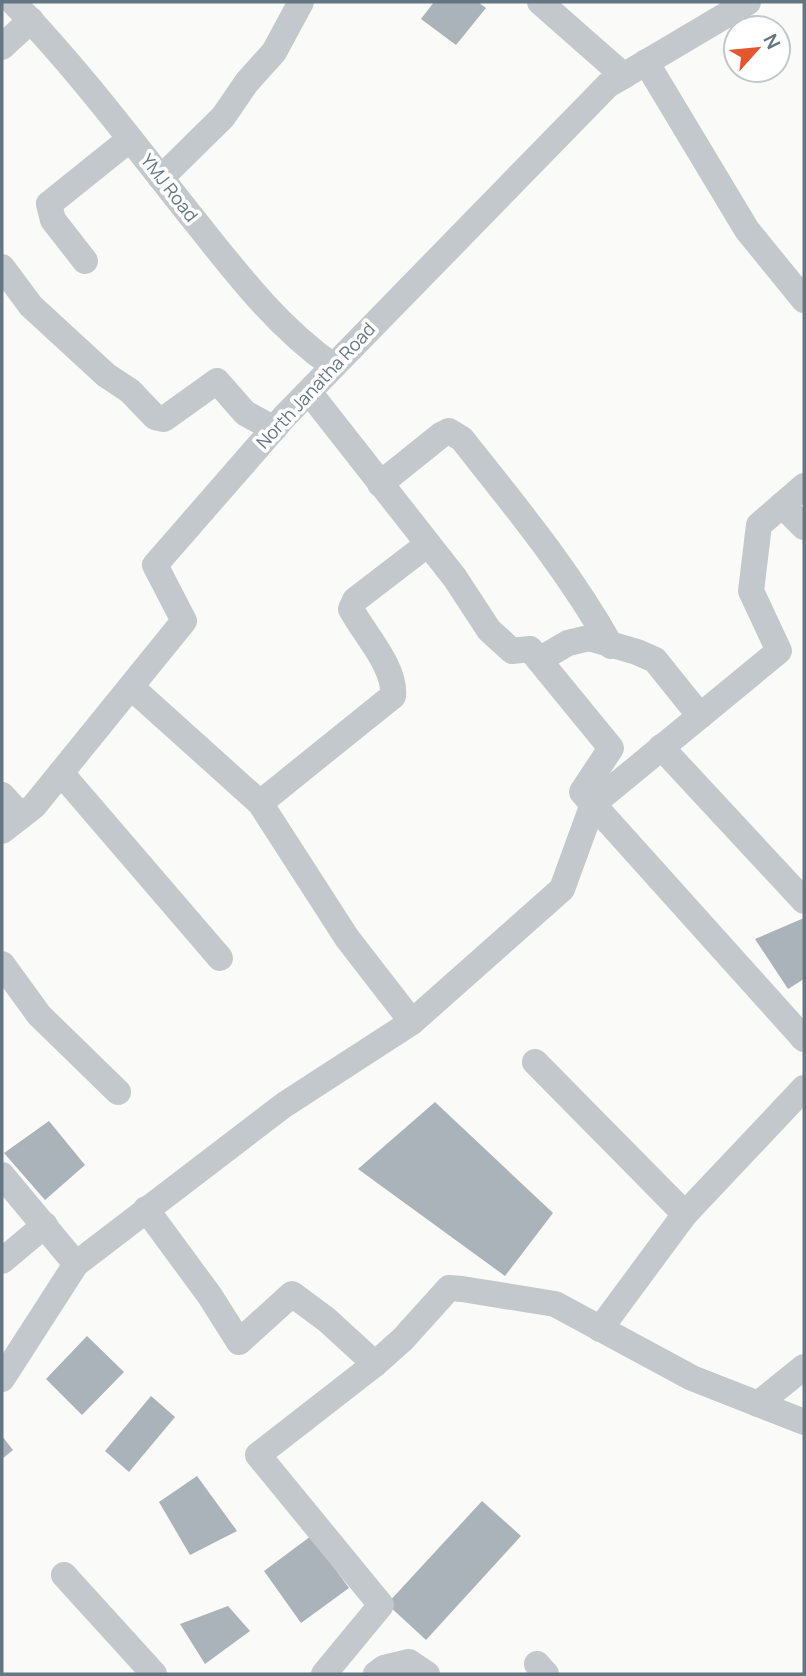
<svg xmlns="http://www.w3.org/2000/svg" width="806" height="1676" font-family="Manrope,sans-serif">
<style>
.building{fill:#aab3b9}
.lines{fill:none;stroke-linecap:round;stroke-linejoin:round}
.minor{stroke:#c3c8cc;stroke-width:26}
.labels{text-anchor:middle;stroke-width:7;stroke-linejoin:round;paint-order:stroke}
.street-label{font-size:18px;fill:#657683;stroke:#fff}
</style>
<rect width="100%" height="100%" fill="#fafaf8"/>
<g class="building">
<polygon points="434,2 478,2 486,8 456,45 421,19"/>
<polygon points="804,918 804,979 788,989 755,939"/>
<polygon points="435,1102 553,1213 505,1276 358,1169"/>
<polygon points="49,1121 85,1165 45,1200 4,1153"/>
<polygon points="87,1336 124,1372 82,1415 46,1379"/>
<polygon points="151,1396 175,1417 129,1472 105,1451"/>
<polygon points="2,1436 13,1450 2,1459"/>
<polygon points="197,1476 237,1531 190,1555 159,1502"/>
<polygon points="482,1501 521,1536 426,1640 387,1604"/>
<polygon points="311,1536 349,1588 301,1623 264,1571"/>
<polygon points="228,1606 250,1631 205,1664 180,1624"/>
</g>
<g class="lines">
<g class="minor">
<path d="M13 2C78 69 133 143 191 216 235 271 275 325 333 366"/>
<polyline points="540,2 624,76"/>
<polyline points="2,47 31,20"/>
<polyline points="646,62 747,230 804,300"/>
<polyline points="161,178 223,117 247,82 274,52 301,2"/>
<polyline points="85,261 53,220 49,204 130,139"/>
<polyline points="2,267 31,306 106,375 130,391 155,417 164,419 217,381 245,413 274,429"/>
<polyline points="309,392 455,578 489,630 512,651 530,649 611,748 582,792 804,1039"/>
<path d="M380 484 441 435 449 431 462 439C515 506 569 571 611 646"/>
<polyline points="782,505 804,527"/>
<polyline points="539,660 568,643 589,638 637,652 655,660 700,716"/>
<polyline points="131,687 260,803 347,938 412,1022 562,889 593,804 779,651 751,591 759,525 804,486"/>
<polyline points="661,747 804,901"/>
<polyline points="61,773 220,958"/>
<polyline points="2,795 21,816"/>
<path d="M260 803 393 696C396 667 364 634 351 609L355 600 428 544"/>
<polyline points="2,831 34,806 184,621 155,565 284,417 608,85 748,2"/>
<polyline points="2,964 39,1015 118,1092"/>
<polyline points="535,1062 685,1214"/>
<polyline points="2,1175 76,1264"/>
<polyline points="146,1209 210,1296 239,1342 292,1294 327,1320 375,1364 403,1339 449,1288 462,1289 555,1304 692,1378 804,1422"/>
<polyline points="2,1261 45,1225"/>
<polyline points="600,1329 685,1214 804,1088"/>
<polyline points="2,1379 76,1264 284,1105 412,1022"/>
<polyline points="758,1404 804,1367"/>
<polyline points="64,1575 154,1674"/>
<polyline points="537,1664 546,1674"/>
<polyline points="324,1674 381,1605 258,1455 375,1364"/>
<polyline points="376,1674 384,1668 409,1662 427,1674"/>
</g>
</g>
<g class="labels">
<g class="street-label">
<text transform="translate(169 188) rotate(52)" y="6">YMJ Road</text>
<text transform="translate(316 386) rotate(-47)" y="6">North Janatha Road</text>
</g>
</g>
<rect width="806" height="1676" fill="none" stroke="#657683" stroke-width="7"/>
<g transform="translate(757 49) rotate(63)"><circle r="33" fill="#ffffff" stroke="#c1c8cd" stroke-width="2"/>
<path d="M0-5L12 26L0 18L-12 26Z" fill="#e4572e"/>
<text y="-10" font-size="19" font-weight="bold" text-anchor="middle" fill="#657683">N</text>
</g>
</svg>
